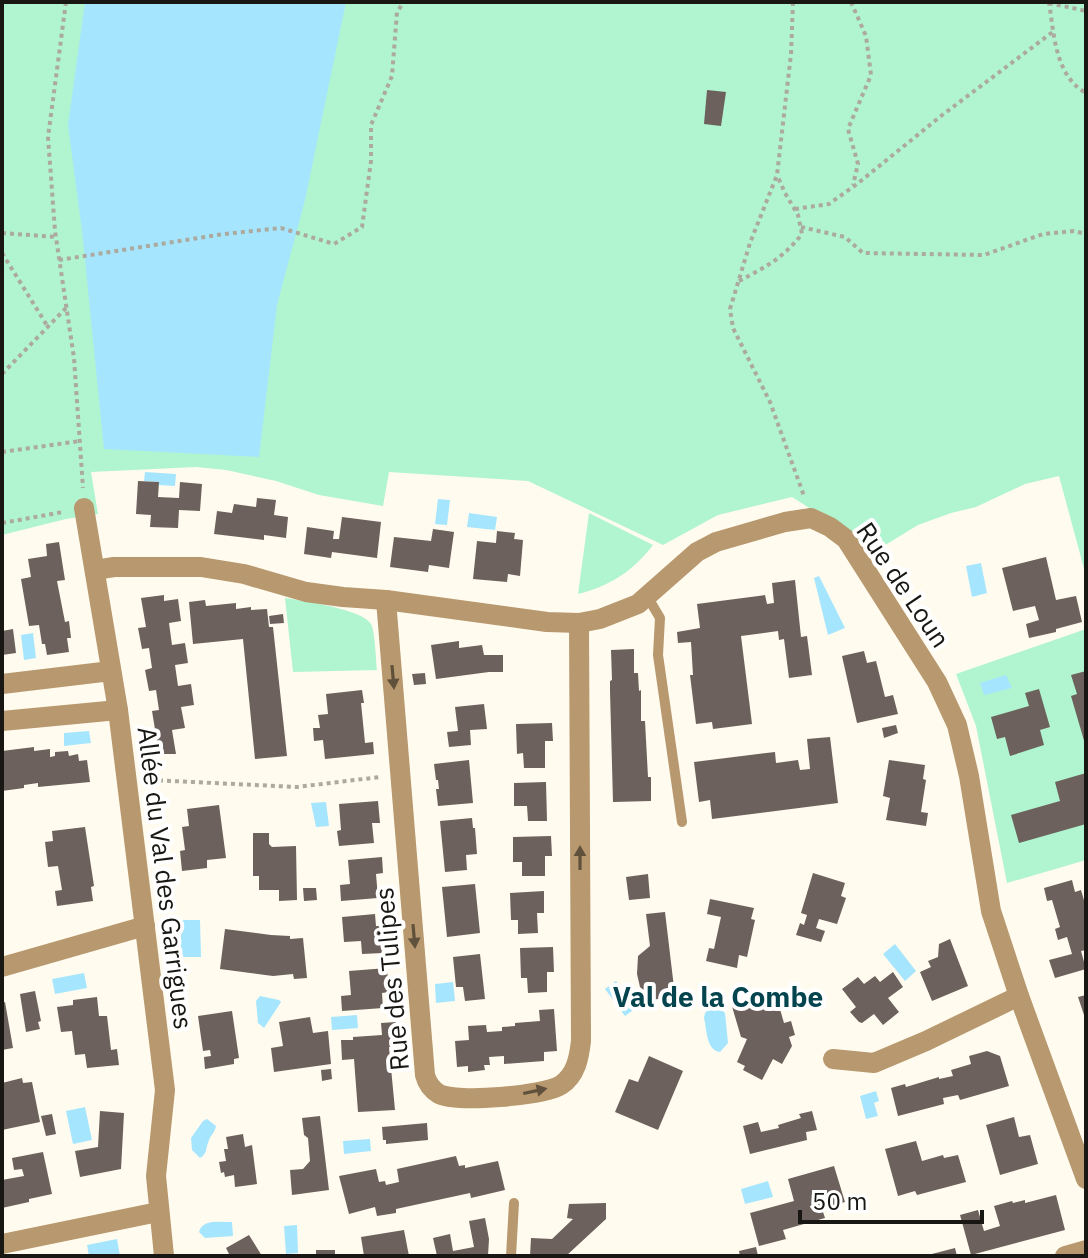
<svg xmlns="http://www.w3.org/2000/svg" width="1088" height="1258" font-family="'IBM Plex Sans',sans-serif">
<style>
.green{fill:#b1f4d0}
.water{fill:#a5e6fe}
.building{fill:#6c615c}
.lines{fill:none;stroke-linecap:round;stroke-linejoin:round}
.path{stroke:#aca99f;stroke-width:4;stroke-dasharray:4 4;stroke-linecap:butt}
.service{stroke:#b8986e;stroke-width:10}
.minor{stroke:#b8986e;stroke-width:20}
.oneway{fill:#60513c}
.labels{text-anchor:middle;stroke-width:8;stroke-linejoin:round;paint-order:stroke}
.street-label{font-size:26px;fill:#181713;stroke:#fff}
.neighbourhood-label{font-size:28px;font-weight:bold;fill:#04444e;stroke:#fff}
</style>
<rect width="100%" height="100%" fill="#fffbef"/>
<g class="green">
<polygon points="2,2 1086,2 1086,576 1059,476 1025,484 976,507 951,513 918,525 887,544 874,549 792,497 718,515 663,545 528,481 389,472 383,506 319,495 276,481 226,470 196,467 91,472 98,514 66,519 2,535"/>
<path d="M589 513 653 545C633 571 610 586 578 594Z"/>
<path d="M285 598C303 601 362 609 371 624 375 631 376 660 377 670L293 672Z"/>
<polygon points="1086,629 1086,860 1007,883 976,726 956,674"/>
</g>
<g class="water">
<polygon points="85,2 346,2 305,200 277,305 259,457 104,449 82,231 68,125"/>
<polygon points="145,472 176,474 175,486 159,485 159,482 144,481"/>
<polygon points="438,499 450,500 447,525 435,524"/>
<polygon points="469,513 497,517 495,530 467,527"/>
<polygon points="981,563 987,593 972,597 966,566"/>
<polygon points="819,576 845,628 828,635 814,578"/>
<polygon points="33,633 36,658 24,660 21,635"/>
<polygon points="1006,675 1012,688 984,695 980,683"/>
<polygon points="89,731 91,743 64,746 64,733"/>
<polygon points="326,802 329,826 316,827 311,803"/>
<polygon points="181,920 200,920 201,957 181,957"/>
<polygon points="895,944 916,971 905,981 883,954"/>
<polygon points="84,973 87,988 55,994 52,979"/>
<polygon points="616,981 636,1008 625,1016 605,989"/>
<polygon points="453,982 455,1001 436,1003 435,984"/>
<polygon points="260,996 279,1000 281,1002 264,1028 258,1023 256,1001"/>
<path d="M711 1007 719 1008 725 1013 728 1043 720 1052C706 1050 707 1030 704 1018L705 1013Z"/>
<polygon points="357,1015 358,1028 332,1030 331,1017"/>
<polygon points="876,1091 879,1101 874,1103 878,1116 866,1119 860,1096"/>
<polygon points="85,1107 92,1140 73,1144 66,1111"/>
<path d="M207 1119 216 1126C215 1132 211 1135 209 1140 205 1149 208 1153 200 1158L192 1150 191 1138 203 1121Z"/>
<polygon points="370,1139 371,1151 344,1154 343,1141"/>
<polygon points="768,1181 773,1197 745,1204 741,1189"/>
<path d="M232 1222 233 1236 205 1238 199 1232C202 1219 219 1222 232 1222Z"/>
<polygon points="297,1225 298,1253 286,1254 284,1226"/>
<polygon points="117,1239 120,1256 89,1256 87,1245"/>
</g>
<g class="building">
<polygon points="707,90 726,92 721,126 704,124"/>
<polygon points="138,481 159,482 158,497 179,498 180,482 202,484 200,511 179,510 178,528 150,527 151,515 136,514"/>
<polygon points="257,498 276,500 274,515 288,517 286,538 264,535 264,540 214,534 217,511 232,513 234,504 256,507"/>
<polygon points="342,517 381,522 377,558 332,552 331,558 304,554 307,527 334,531 333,539 339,539"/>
<polygon points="433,529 454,532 449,568 429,565 428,572 390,567 394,537 431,541"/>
<polygon points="497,531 515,533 514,539 523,540 520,576 508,574 507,582 473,579 477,541 496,543"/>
<polygon points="59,542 65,580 57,581 65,622 69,621 71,638 67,638 69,652 47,655 45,644 42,644 39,625 29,626 21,579 31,577 28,559 47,556 46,544"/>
<polygon points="1046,557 1056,600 1076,596 1082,622 1056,629 1056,632 1029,638 1026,624 1039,620 1035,606 1013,611 1002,568"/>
<polygon points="795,580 801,637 807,636 812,675 789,678 784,639 779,640 778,631 741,636 752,724 713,729 712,722 696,724 690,675 693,675 691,642 678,643 677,632 700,628 697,604 765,595 767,604 774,603 772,583"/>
<polygon points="164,595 164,601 178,599 181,621 169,623 172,645 185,643 188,663 175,665 178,686 191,684 194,705 181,707 185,728 172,730 176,754 159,754 152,711 159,710 156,690 149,691 145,670 152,668 149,648 142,649 138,628 146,627 141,598"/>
<polygon points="205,600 206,606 236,603 236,609 251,607 251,610 267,609 269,627 273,627 287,756 255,759 243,639 193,644 189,602"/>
<polygon points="283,614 284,623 270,624 269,616"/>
<polygon points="13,629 16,653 2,655 2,631"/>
<polygon points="459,641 459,648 482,645 484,655 503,655 503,672 489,672 436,679 431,645"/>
<polygon points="634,649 634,673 638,673 639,691 641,690 641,721 645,721 648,777 651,777 651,801 613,802 610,691 610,681 612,680 611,650"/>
<polygon points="864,651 867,663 876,661 885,697 893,695 898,714 857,723 842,656"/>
<polygon points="1086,671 1086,744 1085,744 1071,696 1077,694 1071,675"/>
<polygon points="425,673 426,684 414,685 412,674"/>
<polygon points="1039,689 1050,727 1040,730 1044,745 1010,756 1005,737 997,739 991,717 1029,706 1025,693"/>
<polygon points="362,690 364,703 361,703 365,743 373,742 374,754 325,759 323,740 314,741 313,728 320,728 318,715 328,714 326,694"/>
<polygon points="484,704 487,729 470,730 471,745 449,747 447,732 458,731 455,707"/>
<polygon points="552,723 553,741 545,741 545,768 524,768 523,753 517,754 516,724"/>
<polygon points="896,725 898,733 884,738 882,728"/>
<polygon points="830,737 838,803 712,819 710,800 699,802 694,762 775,752 776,763 798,760 800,770 810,769 807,739"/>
<polygon points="34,747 34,751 50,749 50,757 55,756 55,752 68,751 69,756 78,754 79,761 87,760 90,782 38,787 38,783 24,785 24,788 2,791 2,751"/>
<polygon points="469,760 473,803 438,806 436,789 439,789 438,780 436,780 434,764"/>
<polygon points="889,760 925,765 923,779 926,780 921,812 928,813 926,826 886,820 890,798 883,796"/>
<polygon points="1086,773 1086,824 1019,843 1011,815 1060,801 1055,782"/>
<polygon points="546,782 547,821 528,821 527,806 514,806 514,783"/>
<polygon points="378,801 380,823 372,823 374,843 339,846 337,831 341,830 339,804"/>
<polygon points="219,805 226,858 207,860 207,868 182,871 180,851 185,850 182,827 189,826 187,809"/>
<polygon points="472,818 473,828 475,828 477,854 466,855 467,870 445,872 440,821"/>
<polygon points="85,827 94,886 91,887 93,901 57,906 55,891 62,890 58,866 48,867 45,842 53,841 52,831"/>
<polygon points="253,833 269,833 269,844 272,847 296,846 297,900 279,901 279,890 259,890 259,876 253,876"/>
<polygon points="551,836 552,856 545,856 545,876 522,876 522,862 513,862 513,837"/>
<polygon points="382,857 383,873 376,874 378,898 341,901 340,885 350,884 348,860"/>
<polygon points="813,873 845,883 841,896 846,898 837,924 819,919 816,928 825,931 821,942 796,935 800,923 804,925 807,915 801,913"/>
<polygon points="648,874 650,898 629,900 626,877"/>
<polygon points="1072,880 1075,892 1081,890 1086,907 1086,950 1081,951 1086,969 1055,978 1049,960 1072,954 1067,937 1058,940 1055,929 1060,927 1052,900 1047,901 1044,888"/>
<polygon points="475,884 480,933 447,937 442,887"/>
<polygon points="303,888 316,888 317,900 304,901"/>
<polygon points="544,891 544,913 537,913 538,933 518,934 518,920 511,920 510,893"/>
<polygon points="710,899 754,908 751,919 755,920 747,957 739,955 737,968 706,961 709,948 714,949 721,917 707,914"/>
<polygon points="665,912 675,996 652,1000 640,987 637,974 638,956 650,946 646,914"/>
<polygon points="375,914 376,926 380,926 383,953 362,954 361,941 344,942 342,917"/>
<polygon points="225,929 271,935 290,936 290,939 303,938 307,978 294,979 293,974 273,976 220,969"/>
<polygon points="950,939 968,986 932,1001 920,972 931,967 928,961 938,957 939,944"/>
<polygon points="553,947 554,972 547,972 547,992 528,993 527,978 521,978 520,948"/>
<polygon points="480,954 485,999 465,1001 463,987 456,987 453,957"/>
<polygon points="387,968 389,992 382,993 383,1008 342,1011 341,996 351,995 349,971"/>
<polygon points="893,972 903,987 888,998 899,1012 883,1025 874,1014 862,1023 859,1022 850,1012 856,1007 842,989 858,977 864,984 875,976 880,982"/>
<polygon points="35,991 41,1021 38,1022 40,1029 26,1032 20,994"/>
<polygon points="775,992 784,1023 791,1021 795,1035 789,1037 792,1046 782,1064 773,1059 762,1080 743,1070 745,1066 737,1062 747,1039 741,1037 731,1003 749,997 750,1000"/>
<polygon points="1086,995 1086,1018 1085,1018 1078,997"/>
<polygon points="97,997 99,1016 107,1016 111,1050 117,1049 119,1065 87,1068 85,1054 75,1055 72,1031 61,1032 57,1007 73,1005 73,1000"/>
<polygon points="5,1002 13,1048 2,1050 2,1003"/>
<polygon points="554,1009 557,1051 544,1052 544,1061 504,1064 504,1056 489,1057 490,1065 484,1065 485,1070 468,1072 468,1066 457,1067 455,1041 469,1040 468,1026 486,1025 487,1032 502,1031 502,1027 515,1026 515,1023 540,1021 539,1010"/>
<polygon points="232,1011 239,1058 234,1059 234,1064 205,1069 204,1057 211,1056 210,1050 203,1051 198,1016"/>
<polygon points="310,1017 313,1033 328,1031 331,1064 274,1072 271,1048 283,1046 279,1022"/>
<polygon points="396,1022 397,1046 389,1047 395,1110 358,1112 354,1059 342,1060 341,1040 353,1040 353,1037 382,1035 381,1023"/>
<polygon points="987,1051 1000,1056 1009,1086 960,1100 958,1095 943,1098 944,1104 898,1116 891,1088 905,1084 906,1087 939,1077 939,1079 953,1076 951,1070 971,1064 969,1056"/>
<polygon points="649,1056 683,1071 658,1130 615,1112 629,1079 638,1082"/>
<polygon points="331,1069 332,1079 322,1081 321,1070"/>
<polygon points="22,1078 23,1083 32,1082 40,1122 2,1130 2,1083"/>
<polygon points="100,1111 124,1113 121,1169 80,1177 75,1151 98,1147"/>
<polygon points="812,1111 817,1130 806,1132 807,1140 750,1154 743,1126 758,1122 761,1132 779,1128 778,1125 801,1118 799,1114"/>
<polygon points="52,1114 56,1134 46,1136 41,1116"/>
<polygon points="320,1116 329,1190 292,1195 290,1170 303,1169 310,1161 308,1138 304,1135 302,1118"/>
<polygon points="1014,1117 1019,1137 1030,1135 1038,1164 1000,1175 986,1125"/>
<polygon points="427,1123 428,1140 386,1144 386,1140 383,1140 382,1127"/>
<polygon points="243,1134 245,1147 252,1145 257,1184 235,1187 234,1175 225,1177 224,1172 221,1173 219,1162 226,1161 224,1149 228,1149 226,1137"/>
<polygon points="916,1141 922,1161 943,1155 944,1158 958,1155 966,1182 917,1195 915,1191 898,1196 885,1149"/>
<polygon points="43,1152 52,1194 29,1199 29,1202 2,1208 2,1180 24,1176 22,1169 14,1170 12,1158"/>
<polygon points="456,1156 459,1166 465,1165 465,1168 498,1161 505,1190 471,1198 470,1193 396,1209 396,1213 377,1216 375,1207 349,1214 339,1176 376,1169 379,1182 385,1181 386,1185 399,1182 397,1169"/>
<polygon points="834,1166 845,1202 822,1209 825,1218 783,1230 786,1239 759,1246 750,1213 794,1201 788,1179"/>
<polygon points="1056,1195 1065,1230 971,1255 960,1215 978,1210 984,1231 1000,1226 994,1206 1012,1201 1013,1203 1025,1200 1025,1203"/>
<polygon points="606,1203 606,1219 566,1256 530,1256 531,1238 552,1239 573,1219 567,1218 569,1204"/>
<polygon points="485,1218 489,1239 488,1256 437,1256 433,1238 450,1234 453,1251 474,1247 469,1221"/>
<polygon points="404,1230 409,1256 364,1256 361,1237"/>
<polygon points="249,1235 262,1256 230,1256 226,1248"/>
<polygon points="756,1247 758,1256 740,1256 739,1251"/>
<polygon points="955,1248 957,1256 928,1256 928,1255"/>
<rect x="316" y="1250" width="19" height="6"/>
</g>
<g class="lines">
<g class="path">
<polyline points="66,2 48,137 55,231 74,358 83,488"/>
<polyline points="793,2 791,54 777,175 750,243 730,309 733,328 770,402 804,496"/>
<polyline points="851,2 866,36 871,75 848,129 858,164 853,185"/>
<path d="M1049 2C1054 34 1055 76 1086 93"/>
<polyline points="1049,3 1086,11"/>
<polyline points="795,209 829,204 857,184 941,116 1054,31"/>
<polyline points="801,227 845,237 863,253 984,255 1043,234 1074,231 1086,234"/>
<polyline points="2,233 56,237"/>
<polyline points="2,253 48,327"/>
<polyline points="59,260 224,234 281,228 334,244 362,227 371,161 371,125 392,76 397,12 404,2"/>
<path d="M739 281C766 267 783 258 802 234L798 215 785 193 777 175"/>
<polyline points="2,374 66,308"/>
<polyline points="2,452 80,441"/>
<polyline points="2,523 63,512"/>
<polyline points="151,780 297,787 380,777"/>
</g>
<g class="service">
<polyline points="647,596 660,618 658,655 682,822"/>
<polyline points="511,1256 514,1203"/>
</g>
<g class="minor">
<polyline points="84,508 118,710 165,1090 156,1176 164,1256"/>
<polyline points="95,570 114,567 201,567 244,574 306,592 343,597 386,600 547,622 579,623 600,619 638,604 697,552 716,542 785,522 811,518 830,527 846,539 937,682 957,725 969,776 991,911 1019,996 1086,1179"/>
<path d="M386 600 425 1075C427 1083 431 1089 439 1094 457 1103 543 1096 561 1085 576 1075 579 1058 581 1041L579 623"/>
<polyline points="2,684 111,671"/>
<polyline points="2,721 118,710"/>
<polyline points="2,967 145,926"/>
<polyline points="833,1059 874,1063 926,1041 1019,996"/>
<polyline points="2,1244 158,1212"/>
<polyline points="1065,1256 1086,1250"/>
</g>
</g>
<defs><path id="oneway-solid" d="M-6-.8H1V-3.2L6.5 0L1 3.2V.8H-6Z" transform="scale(2)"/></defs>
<g class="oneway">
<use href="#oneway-solid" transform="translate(393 677) rotate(85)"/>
<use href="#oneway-solid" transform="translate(580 858) rotate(-90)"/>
<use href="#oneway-solid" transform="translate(414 936) rotate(85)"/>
<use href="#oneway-solid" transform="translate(535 1091) rotate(-12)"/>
</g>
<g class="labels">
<g class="street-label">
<text transform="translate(903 585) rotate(56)" y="9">Rue de Loun</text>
<text transform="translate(165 878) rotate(83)" y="9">Allée du Val des Garrigues</text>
<text transform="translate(392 979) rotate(-95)" y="9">Rue des Tulipes</text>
</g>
<g class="neighbourhood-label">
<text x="718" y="1007">Val de la Combe</text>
</g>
</g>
<rect width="1088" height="1258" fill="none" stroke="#181713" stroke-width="8"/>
<path d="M800 1210v12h182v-12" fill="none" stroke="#181713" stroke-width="4"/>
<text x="812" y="1210" font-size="24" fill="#181713" stroke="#ffffff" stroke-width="6" paint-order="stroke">50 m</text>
</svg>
